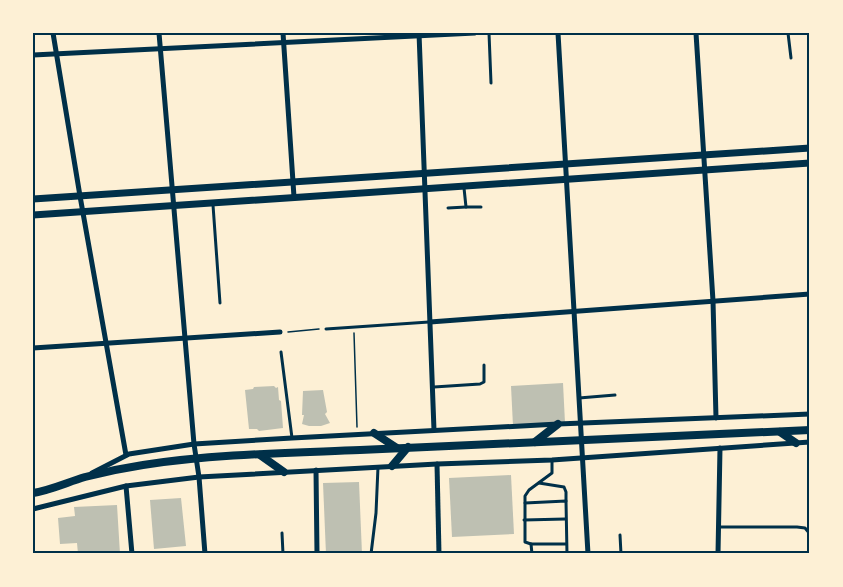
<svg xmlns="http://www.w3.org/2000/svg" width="843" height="587" font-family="Lato,sans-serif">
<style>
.building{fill:#bec0b2}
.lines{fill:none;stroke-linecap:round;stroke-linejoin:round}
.path{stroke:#003049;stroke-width:1.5}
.service{stroke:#003049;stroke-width:3}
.minor{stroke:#003049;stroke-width:5}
.tertiary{stroke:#003049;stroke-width:7}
.secondary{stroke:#003049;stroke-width:8}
.neatline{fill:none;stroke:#003049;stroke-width:2}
</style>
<rect width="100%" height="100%" fill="#fdf0d5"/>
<g class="building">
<polygon points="563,383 565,423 513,426 511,386"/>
<polygon points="274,386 276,388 278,387 279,400 281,401 283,428 259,431 257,429 249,429 245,390 253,389 254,387"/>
<polygon points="323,390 327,412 325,414 330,423 321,426 309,426 302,424 304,415 302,415 303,391"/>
<polygon points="511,475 514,534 452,537 449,478"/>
<polygon points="359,482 362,554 326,554 323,483"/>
<polygon points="181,498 186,546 154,549 150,500"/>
<polygon points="117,505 120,554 78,554 77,543 60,544 58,518 75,516 74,507"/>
</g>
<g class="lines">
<g class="path">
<polyline points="288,332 319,329"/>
<polyline points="354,333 357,427"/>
</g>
<g class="service">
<polyline points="489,33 491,83"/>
<polyline points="788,33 791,58"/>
<polyline points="464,188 466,207 481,207"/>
<polyline points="213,205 220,303"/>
<polyline points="448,208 466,207"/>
<polyline points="326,329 429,322"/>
<polyline points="281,352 292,438"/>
<polyline points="434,387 480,384 484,382 484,365"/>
<polyline points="579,398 615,395"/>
<polyline points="552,461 552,473 529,490 525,496 525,542 531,544 566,544"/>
<polyline points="539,483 564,487 566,492 566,501"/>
<polyline points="525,503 566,501 567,554"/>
<polyline points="524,520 565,519"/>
<polyline points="719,527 797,527 805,528 810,534"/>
<polyline points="282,533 283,554"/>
<polyline points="620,535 621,554"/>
<polyline points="531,544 532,554"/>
<polyline points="371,554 376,513 378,467"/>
<polyline points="473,554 495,554"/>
</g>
<g class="minor">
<polyline points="53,33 80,196 126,455"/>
<polyline points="159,33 194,444 199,477 205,554"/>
<polyline points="283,33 294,197"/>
<polyline points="419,33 434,430"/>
<polyline points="558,33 588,554"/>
<polyline points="696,33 713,301 716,418"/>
<polyline points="33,55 475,33"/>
<polyline points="430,322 810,294"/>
<polyline points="33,348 280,332"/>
<polyline points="437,464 439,554"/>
<polyline points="316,470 317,554"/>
<polyline points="92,473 129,454 194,444 292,438 558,424 810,414"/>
<polyline points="126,486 132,554"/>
<polyline points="33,509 126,486 199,477 437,464 552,460 810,442"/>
<polyline points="718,554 720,448"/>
</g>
<g class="tertiary">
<polyline points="33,199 810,148"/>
<polyline points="33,215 810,163"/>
</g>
<g class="secondary">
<polyline points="780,432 796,443"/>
<polyline points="374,433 397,448"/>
<polyline points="535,442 558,424"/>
<polyline points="260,455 284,472"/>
<polyline points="392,466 408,447"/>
<path d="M33 493C51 490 68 482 85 477 104 472 123 468 143 465 215 454 288 453 360 450 510 442 660 438 810 430"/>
</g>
</g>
<rect width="843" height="587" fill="none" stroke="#fdf0d5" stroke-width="69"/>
<rect x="34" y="34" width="774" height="518" class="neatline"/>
</svg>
